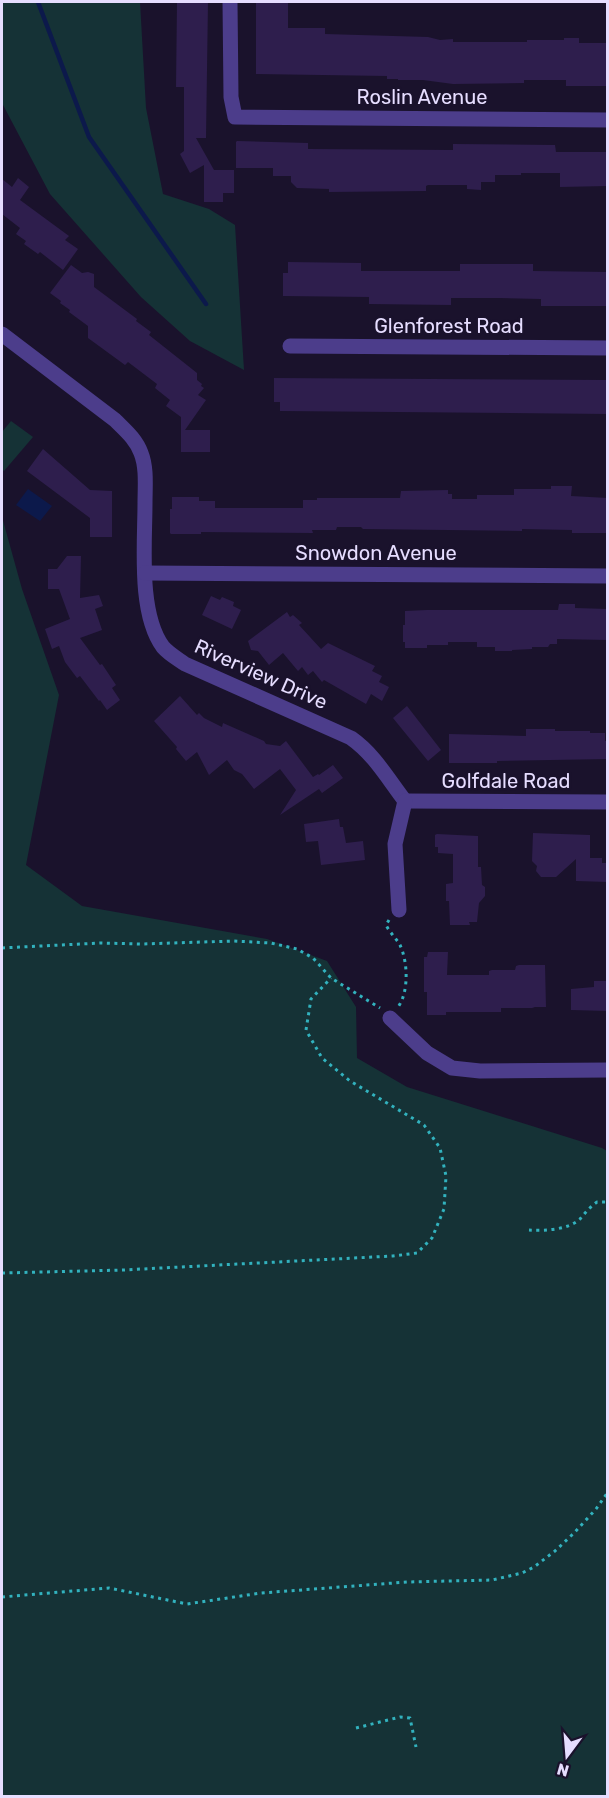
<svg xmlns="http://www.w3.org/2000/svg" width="609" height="1798" font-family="Rubik,sans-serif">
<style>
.green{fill:#153236}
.water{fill:#0c194b}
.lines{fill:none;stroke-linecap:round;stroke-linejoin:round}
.stream{stroke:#0c194b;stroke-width:4.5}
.building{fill:#2e1e4d}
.path{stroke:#32b2be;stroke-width:3;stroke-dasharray:3 4.5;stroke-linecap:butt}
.minor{stroke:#4c3d8b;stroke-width:15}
.labels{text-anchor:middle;stroke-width:5;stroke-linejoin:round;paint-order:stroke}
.street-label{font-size:20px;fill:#e6ddff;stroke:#1a122c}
</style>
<rect width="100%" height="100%" fill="#1a122c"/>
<g class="green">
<polygon points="2,2 140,2 146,108 163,194 209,209 235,225 244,370 190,341 141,297 50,194 2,103"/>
<polygon points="11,421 33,437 4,471 2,469 2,432"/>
<polygon points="2,517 22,589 59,695 26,865 82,906 267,939 327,961 356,1007 357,1058 407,1087 602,1148 607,1151 607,1796 2,1796"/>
</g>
<polygon class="water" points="28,489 52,506 40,521 16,505"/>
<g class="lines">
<polyline class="stream" points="38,2 89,137 206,304"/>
</g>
<g class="building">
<polygon points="177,2 208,2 206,138 196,138 214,170 234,170 234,193 223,193 223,202 204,202 204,165 190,173 180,154 184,151 184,87 176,87"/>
<polygon points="256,2 288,2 288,28 325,28 325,34 428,37 440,40 453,39 453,42 527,42 527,40 564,40 564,38 579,38 579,43 608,43 608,86 566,86 566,80 524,80 524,83 453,84 423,80 398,80 398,79 387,79 387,76 256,74"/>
<polygon points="237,141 308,143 308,149 453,150 453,144 555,145 556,152 608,152 608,186 560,187 560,173 521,173 521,175 495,175 495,182 481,182 481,190 467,189 467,185 428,185 426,186 426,191 329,192 329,189 297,188 291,182 291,176 273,176 273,168 236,168 236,142"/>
<polygon points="18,178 29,187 20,200 69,236 65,240 78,249 63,270 40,252 38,254 24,244 26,241 16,234 20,228 2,214 2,179 12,187"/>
<polygon points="288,262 361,263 361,271 460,271 460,264 533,264 533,271 608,272 608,306 541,306 541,299 499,298 451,298 451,305 369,304 369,297 283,296 283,273 288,273"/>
<polygon points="71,265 82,273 88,272 94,274 94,287 137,319 136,321 151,332 149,335 197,373 197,380 202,384 201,386 204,388 198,395 206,400 185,430 210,430 210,452 181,452 181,417 166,406 170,400 155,388 157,384 128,362 125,365 88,338 88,326 69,312 70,310 60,303 61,301 50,293"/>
<polygon points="274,378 608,380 608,414 280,411 280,402 274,402"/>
<polygon points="43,449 90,490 112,491 112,537 90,537 90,518 27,471"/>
<polygon points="551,486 572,486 571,496 608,498 608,533 572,533 572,530 522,529 522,531 363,529 361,527 337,527 336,530 312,530 313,533 201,532 201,534 171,534 170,533 170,509 172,509 172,497 199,497 199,501 215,501 215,508 303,508 303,500 317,500 317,498 400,498 401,491 448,490 448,494 452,494 452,499 477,499 477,495 514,495 514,489 551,489"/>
<polygon points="67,556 81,556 80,598 99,595 103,606 95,609 102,630 80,638 100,665 102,664 116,685 112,688 120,700 107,710 100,700 99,701 80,676 77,678 65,662 59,646 52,649 45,629 70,619 59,589 48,589 48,569 57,569"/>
<polygon points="211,596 220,600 222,597 234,602 233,606 241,610 232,629 202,615"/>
<polygon points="559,604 575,604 575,608 608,609 608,640 557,639 557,644 550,644 548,647 532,647 532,649 512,650 512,651 495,651 495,647 477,647 477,642 448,642 448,645 427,645 427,648 405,648 405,642 403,642 403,625 405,625 405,611 427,610 558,610"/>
<polygon points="287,612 290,617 293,615 302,623 299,625 321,649 328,643 375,666 372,671 382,676 379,682 389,687 382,701 371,694 366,704 324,680 322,682 313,671 308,675 302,667 298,671 283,653 269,665 258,651 251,650 248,641"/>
<polygon points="180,696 197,715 199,713 204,718 222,727 223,723 264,741 266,744 280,746 286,741 313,777 318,774 319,775 333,765 343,778 322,793 319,789 280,815 296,790 280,769 254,789 242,774 234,770 227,760 209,775 197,752 186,761 176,749 177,747 154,721"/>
<polygon points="407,706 441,750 428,761 393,718"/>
<polygon points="526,729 555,729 555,731 590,731 590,733 605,733 605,741 608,741 608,759 497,761 497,763 449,763 449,734 526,736"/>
<polygon points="339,819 340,827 343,827 346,843 363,841 365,860 321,865 318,841 306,842 304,824"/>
<polygon points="533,833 590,835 590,858 602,858 602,863 608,863 608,882 576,881 576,859 556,877 541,877 536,871 537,866 532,861"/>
<polygon points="437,834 478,836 478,867 481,867 482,885 485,887 485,896 479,903 477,922 469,922 470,925 450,925 449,901 446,901 446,884 453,883 453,854 438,853 438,847 435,847 435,835"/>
<polygon points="428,952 448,952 447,975 489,975 489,971 492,970 515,970 516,966 519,965 545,965 546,1007 535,1007 532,1008 501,1008 501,1012 446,1012 446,1015 427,1015 427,992 424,992 424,957 427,957"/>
<polygon points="594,981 608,981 608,1011 571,1010 571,989 594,987"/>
</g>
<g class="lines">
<g class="path">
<path d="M389 920 386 925C390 933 396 938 400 945 408 962 409 992 398 1007"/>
<polyline points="2,948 100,943 142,944 234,941 271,943 297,949 313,958 331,978 380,1008"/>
<path d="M529 1230C544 1231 568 1230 580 1219 585 1213 590 1207 597 1202H608"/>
<polyline points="2,1273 123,1270 393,1256 417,1253 432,1238 444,1209 446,1176 440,1148 424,1125 350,1081 322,1058 306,1030 311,999 331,978"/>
<polyline points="2,1597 109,1588 187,1604 261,1593 407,1582 492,1580 522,1573 534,1567 555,1551 574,1533 596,1509 608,1492"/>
<polyline points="356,1728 400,1717 410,1718 416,1747"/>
</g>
<g class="minor">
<polyline points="230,2 231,97 235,117 608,120"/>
<path d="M2 334 115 420C125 430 136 439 141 453 147 468 145 487 145 503 145 544 138 613 163 647 169 654 178 659 185 664L351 738C374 754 388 779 405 801"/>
<polyline points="290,346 608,348"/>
<polyline points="145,573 608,576"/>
<polyline points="405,801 608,802"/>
<polyline points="399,910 395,844 405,801"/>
<polyline points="390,1018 427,1053 452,1068 480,1071 608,1070"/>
</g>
</g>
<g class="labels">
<g class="street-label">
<text x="422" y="104">Roslin Avenue</text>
<text x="449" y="333">Glenforest Road</text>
<text x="376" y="560">Snowdon Avenue</text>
<text transform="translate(261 674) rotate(24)" y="7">Riverview Drive</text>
<text x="506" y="788">Golfdale Road</text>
</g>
</g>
<rect width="609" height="1798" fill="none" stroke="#e6ddff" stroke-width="6"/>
<g transform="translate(567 1756) rotate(196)" stroke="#1a122c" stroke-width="4.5" paint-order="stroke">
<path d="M0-4.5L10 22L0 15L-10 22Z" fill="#e6ddff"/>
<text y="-9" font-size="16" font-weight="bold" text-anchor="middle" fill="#e6ddff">N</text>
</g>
</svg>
